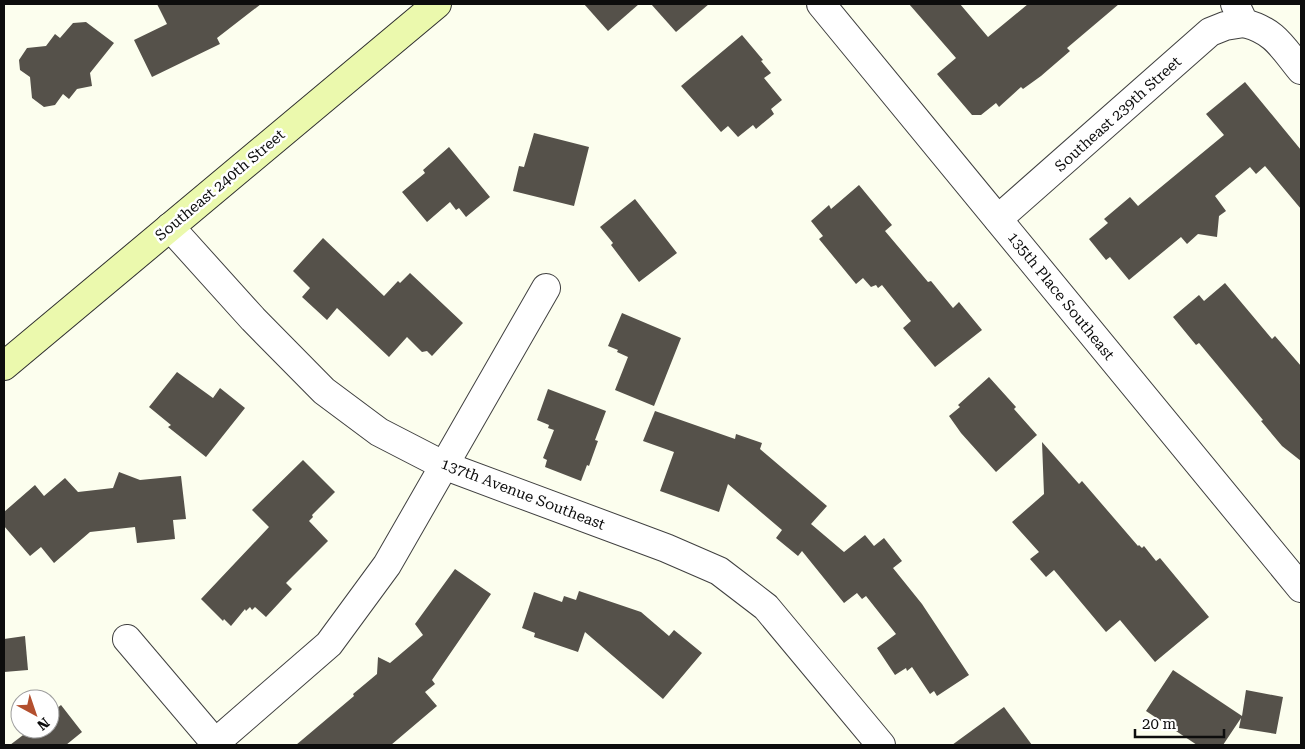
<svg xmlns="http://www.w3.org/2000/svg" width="1305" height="749" font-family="'Roboto Serif',serif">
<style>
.building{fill:#55514a}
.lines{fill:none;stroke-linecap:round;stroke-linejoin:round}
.street-casing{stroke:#404040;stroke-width:30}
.secondary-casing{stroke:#2f2f2f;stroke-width:30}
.street{stroke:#fff;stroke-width:28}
.secondary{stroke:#ebf9ad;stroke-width:28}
.labels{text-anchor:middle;stroke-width:5;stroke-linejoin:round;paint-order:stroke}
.street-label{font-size:15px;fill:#0d0d0d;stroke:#fff}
</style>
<rect width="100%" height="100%" fill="#fcfeee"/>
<g class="building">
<polygon points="157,4 261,4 217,38 220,44 152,77 134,40 167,24"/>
<polygon points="584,4 639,4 608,31"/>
<polygon points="651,4 709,4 676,32"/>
<polygon points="909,4 960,4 988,37 1028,4 1119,4 1067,48 1070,51 1041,76 1023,89 1021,87 999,107 996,103 981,115 972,115 937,74 956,58"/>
<polygon points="86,22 114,43 90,73 92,86 77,89 69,99 63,94 55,105 44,107 32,98 30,77 20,70 19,60 27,48 46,46 55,34 60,38 73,23"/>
<polygon points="742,35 763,60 761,61 771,73 764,78 782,100 771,109 774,114 756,129 753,125 738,137 728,126 721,132 681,86"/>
<polygon points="1245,82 1301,150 1301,209 1265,166 1256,174 1250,167 1215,196 1226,211 1219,216 1217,237 1198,234 1187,244 1181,237 1129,280 1110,257 1106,260 1089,239 1108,223 1104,219 1130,197 1138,206 1224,135 1206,114"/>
<polygon points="534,133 589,147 574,206 513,191 519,166 524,167"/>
<polygon points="449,147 490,197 466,217 459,208 456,210 450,202 427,222 402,192 425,173 423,170"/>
<polygon points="859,185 892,225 885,231 928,282 931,281 953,308 959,302 982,330 935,367 903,328 911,321 882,285 878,288 876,285 871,287 863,278 856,284 819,239 823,236 811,221 829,205 831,209"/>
<polygon points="635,199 677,253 639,282 611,245 613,243 600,227"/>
<polygon points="323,238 384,296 398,281 400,283 410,273 463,323 432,356 427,351 422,352 407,337 389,357 337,308 327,320 302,297 310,288 293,271"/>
<polygon points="1225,283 1272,339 1275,336 1301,366 1301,461 1282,446 1261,421 1263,420 1199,343 1196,345 1173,317 1199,295 1204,301"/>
<polygon points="622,313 681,338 654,406 615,390 628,357 617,352 618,350 608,346"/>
<polygon points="177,372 213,398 220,388 245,408 206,457 168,427 171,425 149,407"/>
<polygon points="989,377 1016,407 1014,409 1037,435 996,472 961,433 949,416 960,407 958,405"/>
<polygon points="548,389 606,411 595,440 598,441 589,466 587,465 581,481 545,467 547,460 543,458 554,430 548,428 549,425 537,420"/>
<polygon points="655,411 735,439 736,434 762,443 760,449 827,506 811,524 844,552 865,535 874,546 884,538 902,561 893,568 922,604 969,675 937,696 934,691 930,694 912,667 907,671 906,668 895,675 877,648 896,634 866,596 862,599 857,593 844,603 802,551 798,556 776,538 782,530 728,484 719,512 660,491 674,452 643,441"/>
<polygon points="1042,442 1079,484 1082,481 1138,546 1139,545 1142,548 1144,546 1156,561 1160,558 1209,617 1155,662 1120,620 1106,632 1054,570 1046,577 1030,559 1039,552 1012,522 1044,494"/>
<polygon points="303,460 335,492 312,515 313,517 309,521 328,541 286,583 292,589 266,617 255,607 252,610 250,607 246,611 245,609 231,626 224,619 223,621 201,599 269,527 252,510"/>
<polygon points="119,472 140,480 181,476 186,519 173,520 175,539 137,543 135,527 90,532 54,563 41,547 30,556 4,526 4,512 35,485 44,496 65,478 78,492 113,488"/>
<polygon points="455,569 491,594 432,680 435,684 425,692 437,706 391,745 296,745 354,696 353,694 377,674 378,657 390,663 423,635 415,624"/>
<polygon points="579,591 641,612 669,636 674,630 702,653 663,699 585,632 578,652 534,637 535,633 522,628 534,592 562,602 564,596 576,600"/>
<polygon points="25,636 28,670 4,672 4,639"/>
<polygon points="1173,670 1242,716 1246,690 1283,697 1276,734 1239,728 1241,718 1223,745 1197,745 1146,711"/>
<polygon points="61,705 82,732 66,745 10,745 31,729 50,729 50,714"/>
<polygon points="1004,707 1032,745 952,745"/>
</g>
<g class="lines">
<defs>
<g id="street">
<polyline points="821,4 1301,588"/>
<path d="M1235 4 1244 23C1275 31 1282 47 1301 70"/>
<polyline points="998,219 1210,32 1225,26 1244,23"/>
<polyline points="170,227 253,319 324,391 379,432 443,465 666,548 719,571 766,607 881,745"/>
<polyline points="127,639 217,745"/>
<polyline points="215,743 329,644 387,565 546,288"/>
</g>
<polyline id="secondary" points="4,366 437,4"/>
</defs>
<use href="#street" class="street-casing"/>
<use href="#secondary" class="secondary-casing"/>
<use href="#street" class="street"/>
<use href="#secondary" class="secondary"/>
</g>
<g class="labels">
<g class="street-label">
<text transform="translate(1118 114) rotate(-42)" y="5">Southeast 239th Street</text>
<text transform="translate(220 185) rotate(-40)" y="5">Southeast 240th Street</text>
<text transform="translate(1061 296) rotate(51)" y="5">135th Place Southeast</text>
<text transform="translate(523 494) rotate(21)" y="5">137th Avenue Southeast</text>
</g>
</g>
<rect width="1305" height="749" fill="none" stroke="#0d0d0d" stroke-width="10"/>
<g transform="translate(35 714) rotate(140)"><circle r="24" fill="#ffffff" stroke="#9e9e9e"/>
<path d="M0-4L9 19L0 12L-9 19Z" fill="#b34f2e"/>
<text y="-8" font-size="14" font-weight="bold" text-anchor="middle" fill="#0d0d0d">N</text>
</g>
<path d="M1135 729v8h89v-8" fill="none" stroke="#0d0d0d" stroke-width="2.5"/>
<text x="1142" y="729" font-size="15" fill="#0d0d0d" stroke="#ffffff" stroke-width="4" paint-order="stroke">20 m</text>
</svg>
